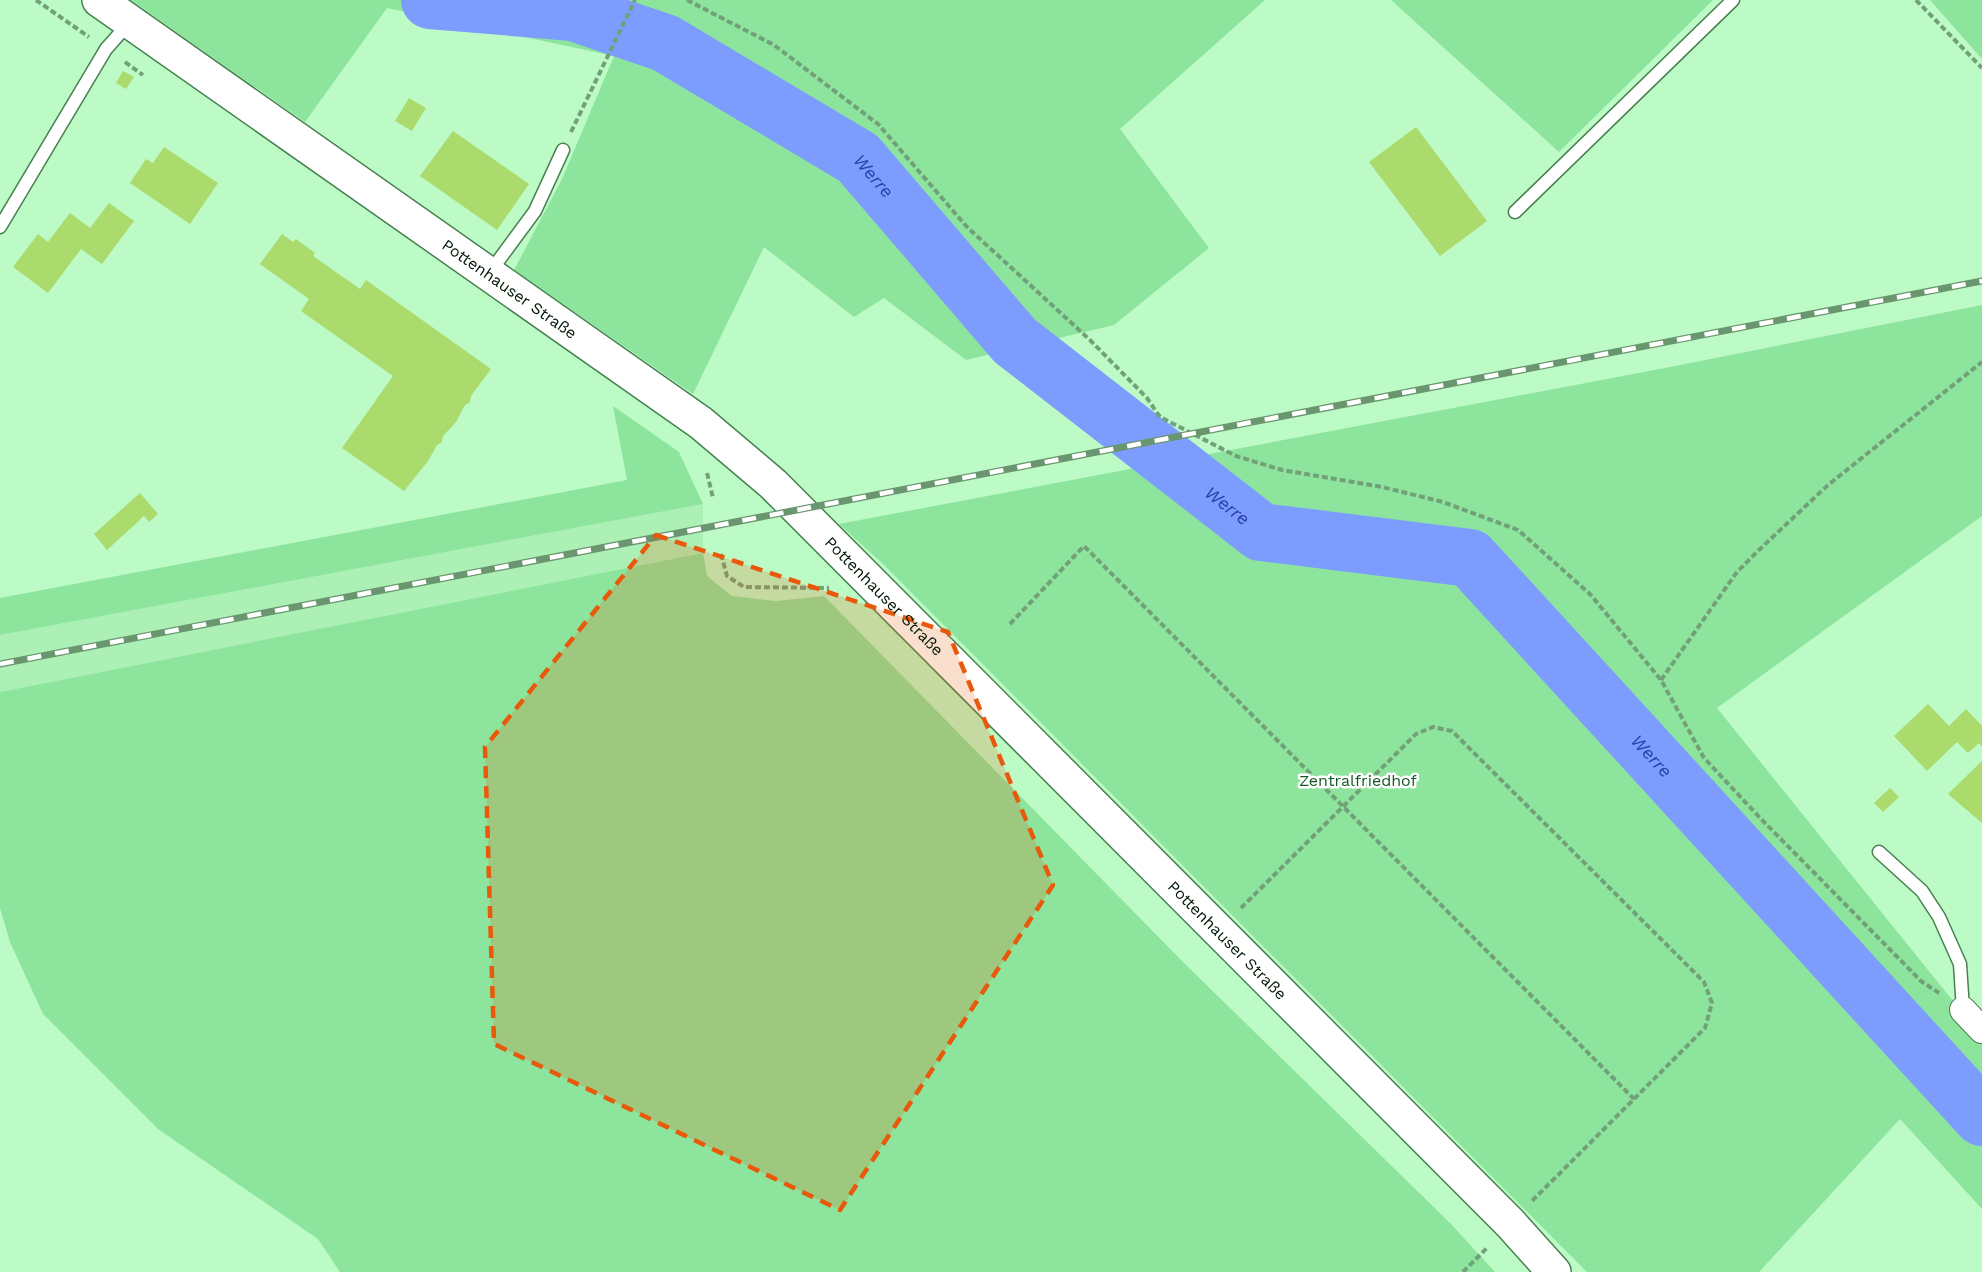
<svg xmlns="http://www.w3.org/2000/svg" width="1982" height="1272" font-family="'Work Sans',sans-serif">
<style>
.built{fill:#acf0b6}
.green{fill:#8de49c}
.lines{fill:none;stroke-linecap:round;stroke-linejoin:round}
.river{stroke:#7c9dfe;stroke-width:58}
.building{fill:#abda6d}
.lane-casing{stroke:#478151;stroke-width:15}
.street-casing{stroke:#478151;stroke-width:28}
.secondary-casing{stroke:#478151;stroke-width:36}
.path{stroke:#72a079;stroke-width:4;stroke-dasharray:6 3;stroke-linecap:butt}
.lane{stroke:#fff;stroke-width:12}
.street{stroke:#fff;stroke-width:26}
.secondary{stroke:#fff;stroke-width:33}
.rail-casing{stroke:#69956f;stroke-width:7}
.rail{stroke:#fff;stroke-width:4.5;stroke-dasharray:14;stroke-linecap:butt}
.marked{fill:#e8590c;fill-opacity:0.2;stroke:#e8590c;stroke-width:4.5;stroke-dasharray:12 8;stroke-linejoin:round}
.labels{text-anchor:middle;stroke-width:5;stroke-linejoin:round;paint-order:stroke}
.street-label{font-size:16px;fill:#021806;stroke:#fff}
.park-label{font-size:16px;fill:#135927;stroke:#fff}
.water-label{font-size:18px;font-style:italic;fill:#283eac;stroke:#fff}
</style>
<rect width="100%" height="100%" fill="#bdfbc6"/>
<polygon class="built" points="703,504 703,553 0,692 0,635"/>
<g class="green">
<polygon points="131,0 1265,0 1120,129 1209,248 1114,325 966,360 884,298 854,317 764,247 693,394 514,270 562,179 614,56 387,8 305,122"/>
<polygon points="1391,0 1713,0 1559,152"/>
<polygon points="1930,0 1982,0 1982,59"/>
<polygon points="1982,305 1982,516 1717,708 1982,1037 1982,1209 1900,1119 1759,1272 1587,1272 883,564 839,524 1665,368"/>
<polygon points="613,406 679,452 703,504 0,635 0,598 627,480"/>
<polygon points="703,553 707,576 732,596 776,601 824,596 1184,963 1451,1224 1495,1272 340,1272 318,1239 158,1129 43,1014 10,942 0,908 0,692"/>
</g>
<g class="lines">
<path class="river" id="s1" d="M430 0 573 12 665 43 858 158 1015 341 1261 532 1470 558 1982 1117"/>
</g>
<g class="building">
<polygon points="123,71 134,77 126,89 116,83"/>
<polygon points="409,98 426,108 412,131 395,121"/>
<polygon points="1416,127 1487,221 1440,256 1369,162"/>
<polygon points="453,131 529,184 497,230 420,176"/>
<polygon points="164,147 218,183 190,224 130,183 146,159 153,163"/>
<polygon points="109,203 134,221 102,264 81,249 48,293 13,267 38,234 48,242 70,213 90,228"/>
<polygon points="282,234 293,242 296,239 315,253 313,256 360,289 366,280 491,369 471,396 470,402 465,405 456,422 443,436 442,442 437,445 428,461 404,491 342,448 393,376 301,311 309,299 260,264"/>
<polygon points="140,493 158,514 149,522 144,516 107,550 94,534"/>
<polygon points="1928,704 1949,726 1966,709 1982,726 1982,747 1979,743 1968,753 1957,742 1927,771 1894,736"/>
<polygon points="1982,761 1982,823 1948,794"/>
<polygon points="1890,788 1899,797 1883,812 1874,803"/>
</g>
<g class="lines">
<defs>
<g id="lane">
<polyline points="1515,212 1733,0"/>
<polyline points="0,227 106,49 129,23"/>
<polyline points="490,272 535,211 563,150"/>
<polyline points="1879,852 1922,891 1939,917 1960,964 1963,1010"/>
</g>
<polyline id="street" points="1963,1010 1982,1030"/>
<g id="secondary">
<path id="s2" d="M99 0 701 423 773 484 1510 1223 1554 1272"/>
</g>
</defs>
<use href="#lane" class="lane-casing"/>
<use href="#street" class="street-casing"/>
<use href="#secondary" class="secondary-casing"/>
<g class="path">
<polyline points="36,0 89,37"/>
<polyline points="687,0 774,45 878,124 967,227 1090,340 1147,398 1160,417 1236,456 1282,470 1382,487 1443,502 1518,530 1590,594 1661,680 1704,758 1763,821 1921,981 1939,993"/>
<polyline points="1916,0 1982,68"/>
<polyline points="125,62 143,75"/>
<polyline points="571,132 635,0"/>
<polyline points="707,473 713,498"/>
<polyline points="721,554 727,576 744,587 829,588"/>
<polyline points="1010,624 1084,546 1634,1099"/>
<polyline points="1661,680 1737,572 1760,549 1828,485 1982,362"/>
<polyline points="1241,908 1416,734 1433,727 1452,731 1704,982 1712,1003 1705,1028 1532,1201"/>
<polyline points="1463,1272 1488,1247"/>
</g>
<use href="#lane" class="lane"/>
<use href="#street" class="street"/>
<use href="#secondary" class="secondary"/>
<defs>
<polyline id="rail" points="0,664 1982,281"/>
</defs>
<use href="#rail" class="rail-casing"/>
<use href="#rail" class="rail"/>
</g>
<path class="marked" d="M656 535 948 632 1053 885 840 1210 494 1044 485 747Z"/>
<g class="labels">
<g class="street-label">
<text dy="6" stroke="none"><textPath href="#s2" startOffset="502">Pottenhauser Straße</textPath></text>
<text dy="6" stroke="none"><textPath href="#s2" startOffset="988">Pottenhauser Straße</textPath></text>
<text dy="6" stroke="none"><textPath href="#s2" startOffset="1474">Pottenhauser Straße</textPath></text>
</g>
<g class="park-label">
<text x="1358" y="786">Zentralfriedhof</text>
</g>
<g class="water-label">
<text dy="6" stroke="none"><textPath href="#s1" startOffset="489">Werre</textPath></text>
<text dy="6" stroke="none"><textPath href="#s1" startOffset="975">Werre</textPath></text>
<text dy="6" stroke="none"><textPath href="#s1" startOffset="1497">Werre</textPath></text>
</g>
</g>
</svg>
